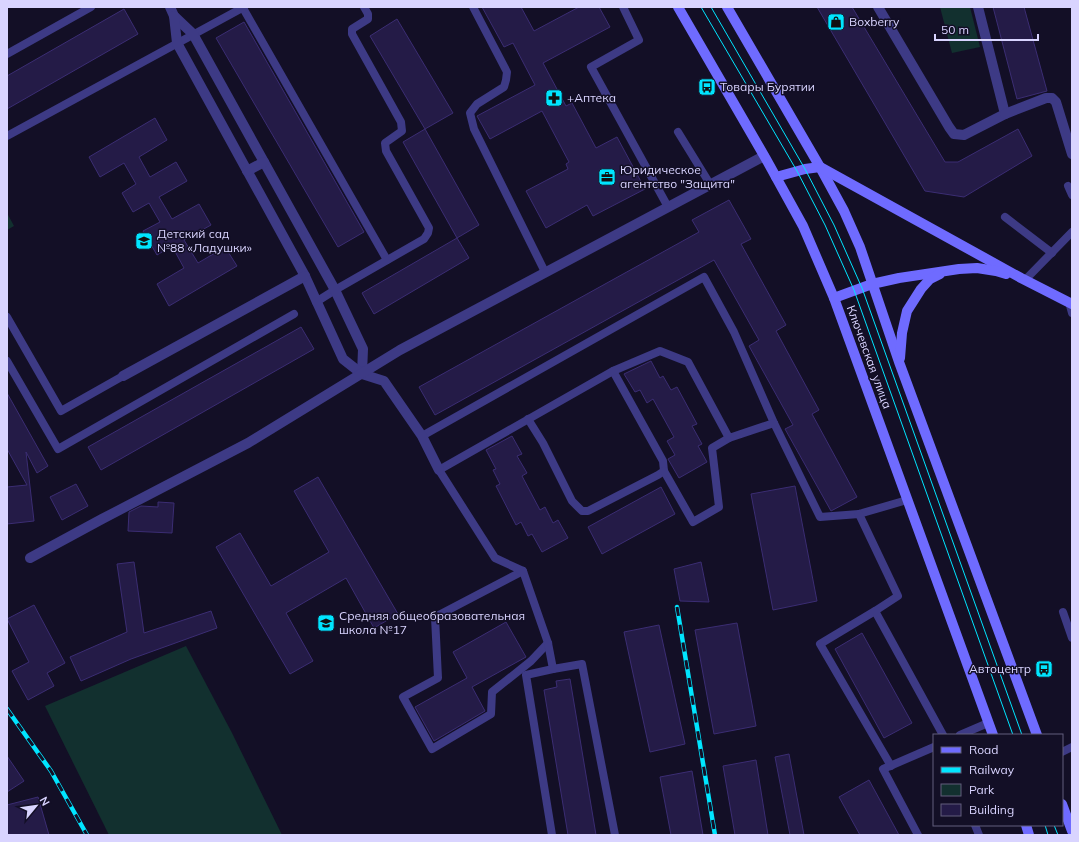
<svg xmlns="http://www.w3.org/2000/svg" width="1079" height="842" font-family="Mulish,sans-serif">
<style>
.green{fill:#12302f}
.building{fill:#241b47;stroke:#3b2d73}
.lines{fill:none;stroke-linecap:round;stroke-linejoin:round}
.lane{stroke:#3d3a85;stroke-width:8}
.street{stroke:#3d3a85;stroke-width:10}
.secondary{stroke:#6f6bff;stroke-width:10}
.tram{stroke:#00e5ff;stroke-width:1}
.rail-casing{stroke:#00e5ff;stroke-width:4.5}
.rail{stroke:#130f26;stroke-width:3;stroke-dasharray:9;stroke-linecap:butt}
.labels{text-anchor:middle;stroke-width:3;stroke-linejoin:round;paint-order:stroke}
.poi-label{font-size:12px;fill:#d9d4ff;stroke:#130f26;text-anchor:start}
.street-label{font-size:12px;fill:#d9d4ff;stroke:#130f26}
</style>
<rect width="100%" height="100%" fill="#130f26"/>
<g class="green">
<polygon points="940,7 970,7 980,47 952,53"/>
<polygon points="7,213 14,226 7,230"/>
<polygon points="186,646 232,733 282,835 109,835 45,706"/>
</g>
<g class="building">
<polygon points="482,7 521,7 534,31 579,7 599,7 610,27 543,63 566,106 572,103 596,148 617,137 645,189 593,216 587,205 546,228 526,191 568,169 566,164 569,162 542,111 490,139 477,116 535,85 513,43 504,47"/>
<polygon points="817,7 852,7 945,162 958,162 1018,129 1032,156 964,197 925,191"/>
<polygon points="993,7 1024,7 1047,91 1017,99"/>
<polygon points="124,9 138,34 7,109 7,76"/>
<polygon points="397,19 453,113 425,129 370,36"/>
<polygon points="244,22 364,232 338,247 216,38"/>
<polygon points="155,118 167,140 139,157 150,177 176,162 187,181 159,197 172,219 199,204 211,225 184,240 198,263 225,247 237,266 169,306 157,284 184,268 172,246 157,255 143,231 160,222 149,203 133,212 122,193 136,184 124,163 100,177 89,157"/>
<polygon points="425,129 479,225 457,238 403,142"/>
<polygon points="729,200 751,239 741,244 786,325 776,331 819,410 812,414 857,497 831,511 785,429 793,425 749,346 759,340 714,260 435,415 419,387 699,232 692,220"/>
<polygon points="457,238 469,258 374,314 362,293"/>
<polygon points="301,327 314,349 101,470 88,447"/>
<polygon points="651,361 660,378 663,376 671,390 677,387 697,424 692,426 702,444 698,446 707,462 679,478 668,459 675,455 667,441 674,437 653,399 647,403 640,390 635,392 624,374"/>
<polygon points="7,393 48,466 37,473 26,452 34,521 7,524 7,487 27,485 7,449"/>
<polygon points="512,436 522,454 517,456 527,473 522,476 540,510 545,507 553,523 558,520 568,538 542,552 532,534 528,536 521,522 516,525 496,486 500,484 493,470 496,469 486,450"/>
<polygon points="318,477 398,614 374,628 346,578 286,613 313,661 290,674 216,547 240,533 271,586 329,552 294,491"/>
<polygon points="76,484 88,506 62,520 50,497"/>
<polygon points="795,486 817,601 773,610 751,494"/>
<polygon points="661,487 675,514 602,554 588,527"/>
<polygon points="158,502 174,503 172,533 128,531 129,512 141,506 158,507"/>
<polygon points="134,562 144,633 211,611 217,628 131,659 81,681 70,657 127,632 117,564"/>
<polygon points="701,562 709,602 680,601 674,569"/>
<polygon points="34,605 65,663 47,673 54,686 28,700 12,671 29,662 7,619"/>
<polygon points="506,622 526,657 472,687 485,711 434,741 415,707 467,678 453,652"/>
<polygon points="737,623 756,726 714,734 695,630"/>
<polygon points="659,625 685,744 650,752 624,632"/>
<polygon points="862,633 912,723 884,738 835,649"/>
<polygon points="570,679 596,835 568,835 544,690 557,687 556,681"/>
<polygon points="789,754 804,835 790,835 775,757"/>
<polygon points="7,756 24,781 7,792"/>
<polygon points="756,760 768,835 735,835 723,766"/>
<polygon points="692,771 703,835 671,835 660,777"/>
<polygon points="869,780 899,835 860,835 839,797"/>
<polygon points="38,797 49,835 7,835 7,805"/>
</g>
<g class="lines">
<g class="lane">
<polyline points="473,7 507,72 506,80 504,87 477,104 470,113 474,129 545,272"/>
<polyline points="623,7 639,40 591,67 668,207"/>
<polyline points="243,8 387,260"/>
<polyline points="7,54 91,7"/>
<polyline points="678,132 710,184"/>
<polyline points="7,136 244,7"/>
<polyline points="1068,186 1072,195"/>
<polyline points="1005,217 1052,253"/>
<polyline points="1025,280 1072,232"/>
<polyline points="316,302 335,290 424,239 428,233 429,228 386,151 385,143 402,131 401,122 352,34 352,29 368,19 368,14 364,7"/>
<polyline points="1069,302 1072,313"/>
<polyline points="7,317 61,411 123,376"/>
<polyline points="7,361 58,449 294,314"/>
<polyline points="528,419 543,443 572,501 582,511 588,511 658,475 664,471 663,461 613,371"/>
<polyline points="422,436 704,277 734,332 774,423 820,517 859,514 907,500"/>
<polyline points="664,471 693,522 719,507 712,448 729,438"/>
<polyline points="859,514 898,596 875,611"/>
<polyline points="523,571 435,617 438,678 403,697 432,749 491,714 492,692 531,661 548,643"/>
<polyline points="1063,612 1072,638"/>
<polyline points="960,735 988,723"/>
<polyline points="1062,752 1072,747"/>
<polyline points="891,766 820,644 875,611 943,735"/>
<polyline points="975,825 979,835"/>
<polyline points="552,835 526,675 553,669"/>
<polyline points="615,835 582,664 553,669 548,643 523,571 495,558 439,470 613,371 660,351 688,362 729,438 774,423"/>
<polyline points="918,835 883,769 934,747"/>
</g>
<g class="street">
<polyline points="170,7 174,16 193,34 335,290 363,349 362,374"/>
<polyline points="878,7 949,127 954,134 964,135 1005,114 978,7"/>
<polyline points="174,16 177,43 305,276 343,359 362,374 384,381 422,436 439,470"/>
<polyline points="1005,114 1046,98 1052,98 1056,102 1072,154"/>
<polyline points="247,171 264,162"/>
<polyline points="123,376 305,276"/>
<polyline points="30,558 102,519 248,443 400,350 764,156"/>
</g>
<g class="secondary">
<polyline points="678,7 766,159 803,226 834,298 993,735"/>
<polyline points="727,7 820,167 844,211 860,247 899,362 1037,735"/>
<polyline points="776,177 805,169 820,167 1021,278 1072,304"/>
<polyline points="834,298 872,284 899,278 959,269 977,268 996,271 1006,274"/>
<polyline points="900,358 902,333 907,311 921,289 930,279 940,274"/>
<polyline points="1062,804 1072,831"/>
<polyline points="1026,825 1029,835"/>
</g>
<g class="tram">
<polyline points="701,7 797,171 825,225 854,290 1013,735"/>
<polyline points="711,7 805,169 834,225 862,288 1022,735"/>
<polyline points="1045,825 1048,835"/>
<polyline points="1054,825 1058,835"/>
</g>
<defs>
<g id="rail">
<polyline points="677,607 715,835"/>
<polyline points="7,709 51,771 87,835"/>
</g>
</defs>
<use href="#rail" class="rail-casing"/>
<use href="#rail" class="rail"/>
</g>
<defs>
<symbol id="shop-square" viewBox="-11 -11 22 22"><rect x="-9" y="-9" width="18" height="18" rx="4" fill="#00e5ff" stroke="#130f26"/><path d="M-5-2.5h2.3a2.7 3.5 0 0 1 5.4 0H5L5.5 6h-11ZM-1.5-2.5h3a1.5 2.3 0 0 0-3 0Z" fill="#111"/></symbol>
<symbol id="bus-square" viewBox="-11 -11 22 22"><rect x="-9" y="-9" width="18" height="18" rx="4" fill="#00e5ff" stroke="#130f26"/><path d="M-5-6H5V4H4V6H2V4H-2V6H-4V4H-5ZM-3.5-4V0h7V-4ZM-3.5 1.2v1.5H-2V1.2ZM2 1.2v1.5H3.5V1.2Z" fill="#111"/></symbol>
<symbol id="pharmacy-square" viewBox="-11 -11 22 22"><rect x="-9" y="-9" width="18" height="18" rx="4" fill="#00e5ff" stroke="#130f26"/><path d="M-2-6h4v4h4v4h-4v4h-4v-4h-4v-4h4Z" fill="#111"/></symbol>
<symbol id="office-square" viewBox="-11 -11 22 22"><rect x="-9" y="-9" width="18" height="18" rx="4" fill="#00e5ff" stroke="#130f26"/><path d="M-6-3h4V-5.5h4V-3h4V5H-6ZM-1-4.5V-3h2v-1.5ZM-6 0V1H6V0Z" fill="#111"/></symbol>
<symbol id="school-square" viewBox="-11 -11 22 22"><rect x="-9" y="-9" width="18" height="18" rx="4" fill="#00e5ff" stroke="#130f26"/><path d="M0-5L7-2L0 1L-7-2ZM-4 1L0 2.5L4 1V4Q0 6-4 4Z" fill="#111"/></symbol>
</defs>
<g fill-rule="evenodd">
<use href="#shop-square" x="826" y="12" width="20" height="20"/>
<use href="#bus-square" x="697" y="77" width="20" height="20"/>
<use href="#pharmacy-square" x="544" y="88" width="20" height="20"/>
<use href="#office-square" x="597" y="167" width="20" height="20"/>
<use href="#school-square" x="134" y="231" width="20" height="20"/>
<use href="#school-square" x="316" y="613" width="20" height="20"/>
<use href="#bus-square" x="1034" y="659" width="20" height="20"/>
</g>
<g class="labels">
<g class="poi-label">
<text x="849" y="26">Boxberry</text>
<text x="720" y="91">Товары Бурятии</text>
<text x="567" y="102">+Аптека</text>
<text x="620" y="174">Юридическое<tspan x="620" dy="14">агентство "Защита"</tspan></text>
<text x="157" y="238">Детский сад<tspan x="157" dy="14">№88 «Ладушки»</tspan></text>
<text x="339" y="620">Средняя общеобразовательная<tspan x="339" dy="14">школа №17</tspan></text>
<text x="1031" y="673" text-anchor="end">Автоцентр</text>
</g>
<g class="street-label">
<text transform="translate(869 357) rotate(70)" y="4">Ключевская улица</text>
</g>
</g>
<rect width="1079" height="842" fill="none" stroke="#d9d4ff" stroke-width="16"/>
<rect x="933" y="734" width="130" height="92" fill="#130f26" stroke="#625e7d"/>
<rect x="941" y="747" width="20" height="6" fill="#6f6bff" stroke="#625e7d"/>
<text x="969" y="754" font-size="12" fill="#d9d4ff">Road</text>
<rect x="941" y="767" width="20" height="6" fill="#00e5ff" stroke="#625e7d"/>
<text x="969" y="774" font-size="12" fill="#d9d4ff">Railway</text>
<rect x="941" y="784" width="20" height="12" fill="#12302f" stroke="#625e7d"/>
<text x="969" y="794" font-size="12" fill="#d9d4ff">Park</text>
<rect x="941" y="804" width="20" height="12" fill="#241b47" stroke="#625e7d"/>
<text x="969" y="814" font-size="12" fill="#d9d4ff">Building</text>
<g transform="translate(36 806) rotate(61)" stroke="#130f26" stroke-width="3" paint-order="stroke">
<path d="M0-3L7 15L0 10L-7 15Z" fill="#d9d4ff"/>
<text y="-6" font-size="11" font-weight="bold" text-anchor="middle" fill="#d9d4ff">N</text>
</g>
<path d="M935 34v6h103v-6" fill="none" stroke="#d9d4ff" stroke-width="2"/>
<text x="941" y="34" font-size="12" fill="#d9d4ff" stroke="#130f26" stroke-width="3" paint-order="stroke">50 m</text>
</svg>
